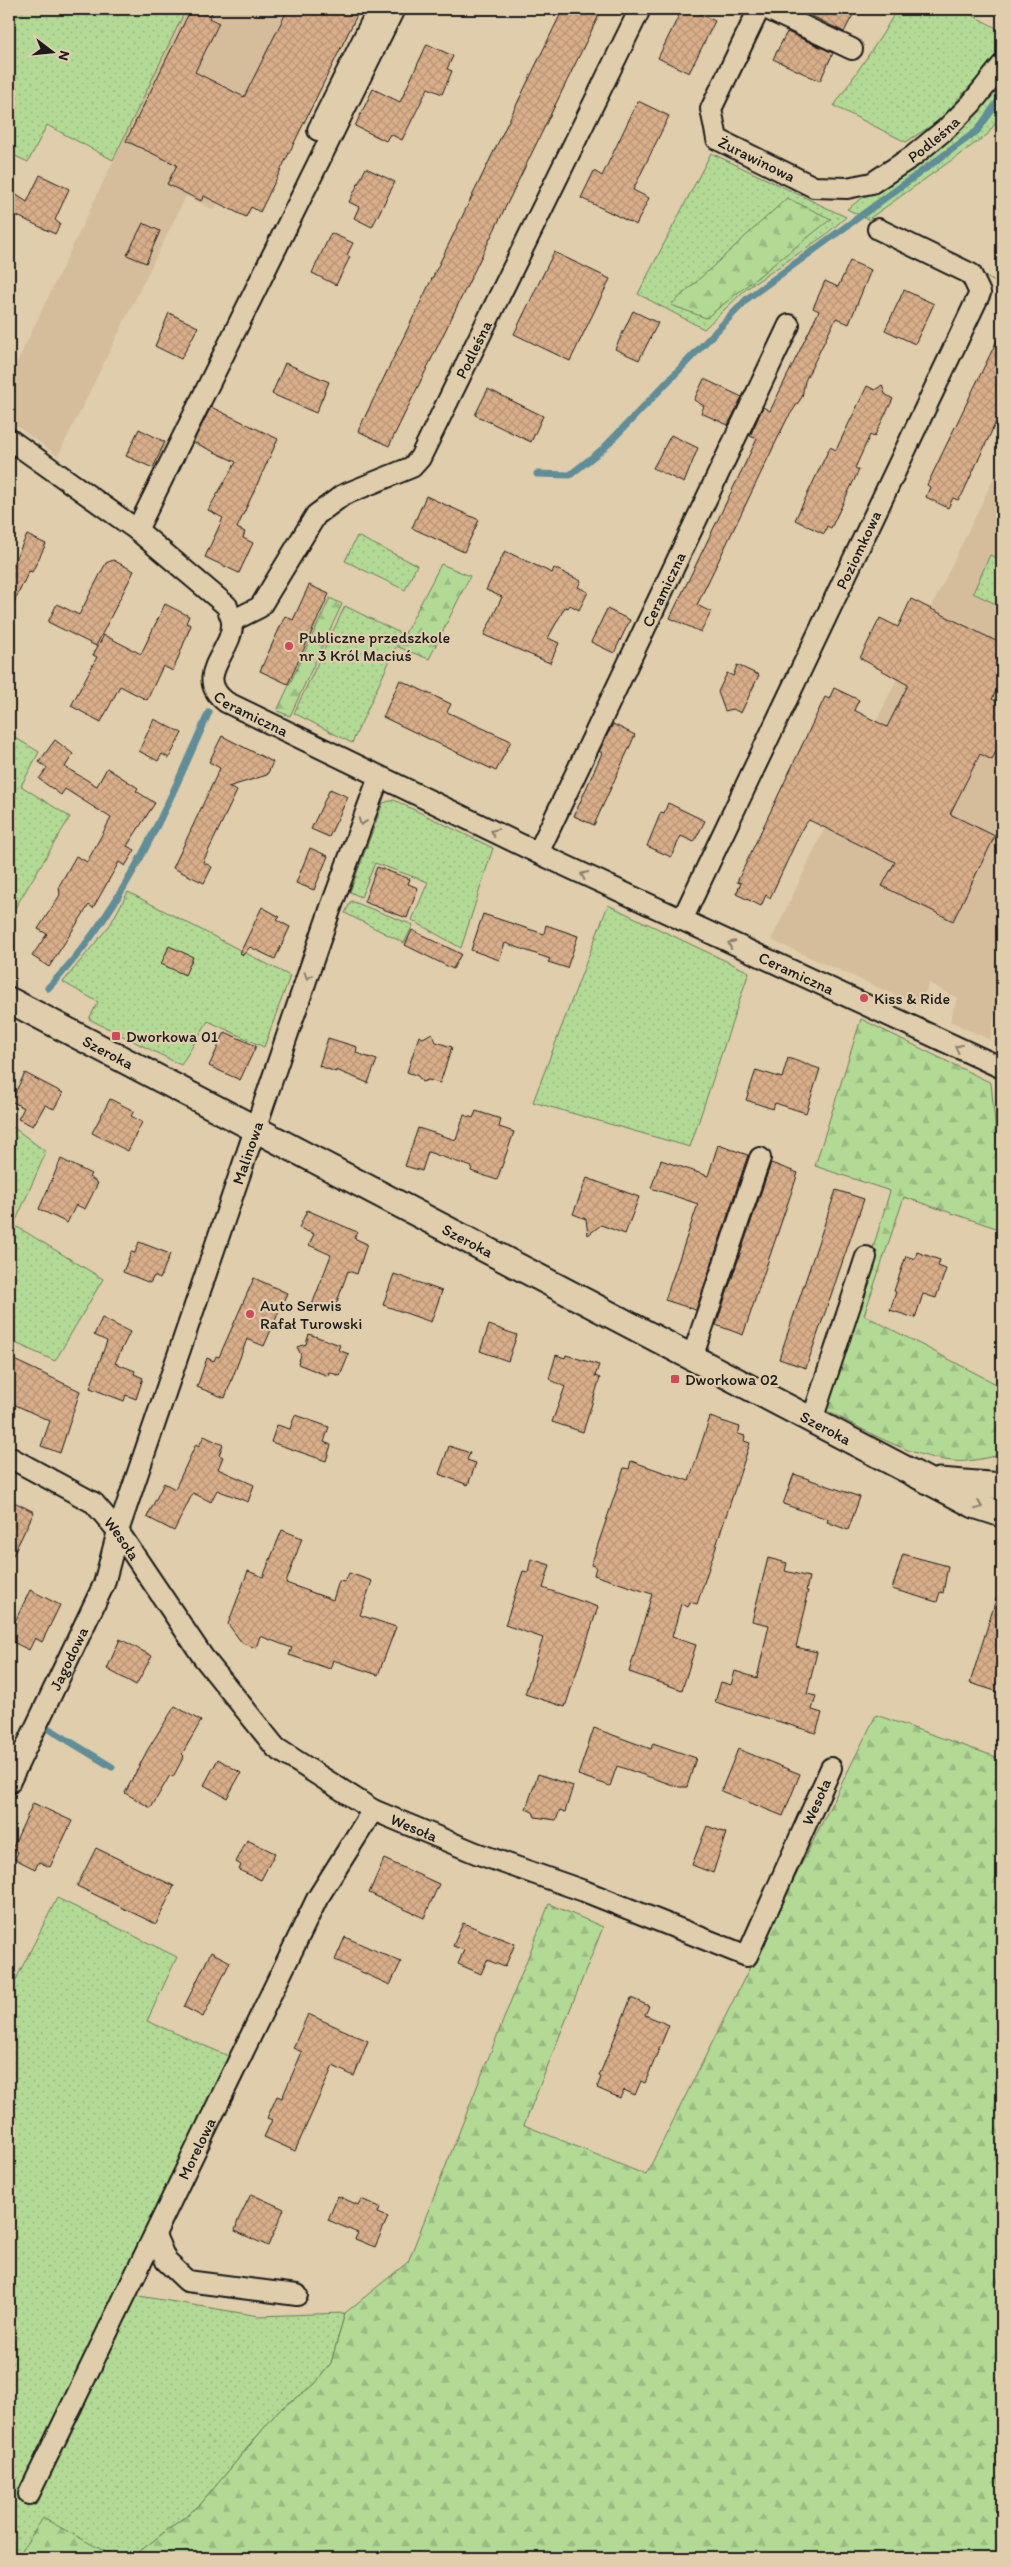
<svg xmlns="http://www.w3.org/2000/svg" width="1011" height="2567" font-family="Itim,sans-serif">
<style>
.built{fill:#d5bd9c}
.green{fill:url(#green-dots);stroke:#687b58}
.forest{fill:url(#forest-firs);stroke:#687b58}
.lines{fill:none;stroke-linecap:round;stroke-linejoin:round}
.stream{stroke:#5f8d98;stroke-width:7}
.building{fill:url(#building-cross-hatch);stroke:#1c1c1c}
.minor-casing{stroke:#1c1c1c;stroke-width:24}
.tertiary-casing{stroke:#1c1c1c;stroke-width:29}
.minor{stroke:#dfcdab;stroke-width:20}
.tertiary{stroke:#dfcdab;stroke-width:25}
.oneway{stroke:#877d6b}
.poi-dot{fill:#d1495b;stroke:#dfcdab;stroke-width:2}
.labels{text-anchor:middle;stroke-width:4.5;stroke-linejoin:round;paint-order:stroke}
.street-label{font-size:16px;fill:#1c1c1c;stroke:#dfcdab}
.poi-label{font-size:16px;fill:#1c1c1c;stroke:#dfcdab;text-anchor:start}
</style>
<defs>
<pattern id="green-dots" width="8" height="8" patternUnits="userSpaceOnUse" patternTransform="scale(1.25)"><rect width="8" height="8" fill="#b3da95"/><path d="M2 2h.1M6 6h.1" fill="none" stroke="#99ba80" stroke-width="1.8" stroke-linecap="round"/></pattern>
<pattern id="forest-firs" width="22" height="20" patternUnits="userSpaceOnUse" patternTransform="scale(1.25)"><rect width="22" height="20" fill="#b3da95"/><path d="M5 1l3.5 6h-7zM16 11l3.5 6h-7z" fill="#99ba80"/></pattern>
<pattern id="building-cross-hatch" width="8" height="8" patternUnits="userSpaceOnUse" patternTransform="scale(1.25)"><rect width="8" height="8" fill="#d9ae8a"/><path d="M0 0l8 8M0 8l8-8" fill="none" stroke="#ba9576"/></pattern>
</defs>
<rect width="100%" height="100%" fill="#dfcdab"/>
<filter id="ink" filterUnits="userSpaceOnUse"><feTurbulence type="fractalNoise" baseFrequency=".02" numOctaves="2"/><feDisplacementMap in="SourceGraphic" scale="10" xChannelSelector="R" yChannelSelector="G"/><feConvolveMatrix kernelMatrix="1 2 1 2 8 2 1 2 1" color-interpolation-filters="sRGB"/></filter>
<g filter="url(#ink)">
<g class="built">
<polygon points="186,9 314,9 214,210 186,196 58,456 9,420 9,379"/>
<polygon points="1002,461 1002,973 990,1040 950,1021 957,998 929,983 920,1006 771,940"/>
</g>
<g class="green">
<polygon points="9,9 186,9 113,160 47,125 28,162 9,153"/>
<polygon points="893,9 961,9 1002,31 1002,47 979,76 940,120 906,142 834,106 882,35 896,11"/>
<polygon points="1002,75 1002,114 987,135 870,218 1002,285 847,209 952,135"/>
<polygon points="711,153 846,217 824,236 746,289 704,329 638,294"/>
<polygon points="357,536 417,565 405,590 345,561"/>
<polygon points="990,555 1002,560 1002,607 973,593"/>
<polygon points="345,606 402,634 352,743 294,713"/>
<polygon points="9,734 39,752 21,786 70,817 9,918"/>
<polygon points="394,800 493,848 461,948 412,920 428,882 375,863 361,897 350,892 383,803"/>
<polygon points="128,892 290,976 264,1047 208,1021 181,1065 89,1019 98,1002 63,982 110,925"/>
<polygon points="351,901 413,925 404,943 345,913"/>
<polygon points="608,905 749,972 690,1147 533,1102"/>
<polygon points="9,1124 46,1152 14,1225 103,1279 55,1361 9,1340"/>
<polygon points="57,1898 177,1957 147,2021 240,2061 133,2295 259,2316 345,2313 331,2363 315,2384 279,2410 200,2505 131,2558 87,2558 43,2519 17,2558 9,2558 9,1993"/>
</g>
<g class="forest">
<polygon points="787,198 831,219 706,318 671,305"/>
<polygon points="441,564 470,576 429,659 398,647"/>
<polygon points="330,598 342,604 290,716 277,711"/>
<path d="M861 1019 991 1083 1002 1193V1230L904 1197 864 1315 1002 1387V1455C987 1457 968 1463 953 1461 908 1457 864 1429 825 1410L890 1191 815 1166Z"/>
<polygon points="876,1715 1002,1759 1002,2558 131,2558 200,2505 279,2410 315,2384 331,2363 345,2313 408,2262 549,1904 603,1927 524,2125 646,2175"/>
<polygon points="43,2518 117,2558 17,2558"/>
</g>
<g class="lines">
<g class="stream">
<polyline points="537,474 570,475 604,448 748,298 977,131 1002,96"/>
<path d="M48 988C124 910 165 810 209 712"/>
<polyline points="51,1730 112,1767"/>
</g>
</g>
<g class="building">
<polygon points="191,9 214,9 209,18 219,23 195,72 244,97 288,9 360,9 260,212 251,207 246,217 204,196 201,201 167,184 177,165 126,141"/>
<polygon points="563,9 602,9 389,446 358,431"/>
<polygon points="682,9 690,9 715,21 689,73 658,58"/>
<polygon points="798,9 856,9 844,32"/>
<polygon points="787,32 833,53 820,81 773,59"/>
<polygon points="427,44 453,56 447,69 452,71 442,94 428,88 402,140 390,134 386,141 355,126 373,89 400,102"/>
<polygon points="638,101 669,116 633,190 649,198 636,225 581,198 594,171 602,176"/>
<polygon points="366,168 395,182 372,227 354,218 359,207 349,202"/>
<polygon points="40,175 69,189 55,220 60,224 55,234 9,212 9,190 27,202"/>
<polygon points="143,223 160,231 146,263 127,255"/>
<polygon points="331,233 353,243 347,255 350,257 336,285 312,273"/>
<polygon points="554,252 610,279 570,361 514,334"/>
<polygon points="850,261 871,270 849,324 836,318 805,381 802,397 787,419 697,605 711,612 701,632 670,618 757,439 750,436 763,407 770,411 819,311 813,308 825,281 838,287"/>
<polygon points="904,290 934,304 915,344 885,330"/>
<polygon points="633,311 658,323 639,360 615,349"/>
<polygon points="169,313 198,327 181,359 155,346"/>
<polygon points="1002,330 1002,409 962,495 958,500 953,498 948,508 926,497 930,487 927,485"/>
<polygon points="285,363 329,382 316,413 272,394"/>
<polygon points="704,379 742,397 728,425 701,413 704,406 694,400"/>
<polygon points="882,385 885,394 893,399 874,437 870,435 855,468 859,470 831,528 827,526 824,534 795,520 830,447 836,450 867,386 875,390"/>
<polygon points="488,389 543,416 531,442 475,415"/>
<polygon points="211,407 278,439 237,528 245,532 243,538 253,543 239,573 205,557 223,518 208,510 236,462 193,442"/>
<polygon points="139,429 165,442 153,468 126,456"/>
<polygon points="671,435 698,448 684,483 653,468"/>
<polygon points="426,496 479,520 464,552 412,528"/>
<polygon points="27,535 46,544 32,572 29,571 9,613 9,572"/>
<polygon points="505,551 552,573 554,568 581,581 578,587 588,592 579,610 570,605 568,608 565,607 548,638 559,643 550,663 484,635 502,597 486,590"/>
<polygon points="113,560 134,571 96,646 48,622 57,604 79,615 106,563"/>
<polygon points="309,585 329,594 288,684 260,671 285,616 293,620"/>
<polygon points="911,599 1002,644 1002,679 992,699 1002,705 1002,739 992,760 980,754 950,814 995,836 953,921 882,886 895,862 809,820 803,827 770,898 766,895 761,906 736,894 741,883 737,882 825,697 829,699 834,688 859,700 854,710 887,727 908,685 860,658 880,618 898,627"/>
<polygon points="165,604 189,616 186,623 191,625 173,671 163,666 147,700 120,686 101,722 71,706 97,657 93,655 104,635 141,654"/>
<polygon points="607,609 630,620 614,653 591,642"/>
<polygon points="737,665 759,675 741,713 733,709 725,711 718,692 727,673 733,676"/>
<polygon points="400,680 451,704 447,712 511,741 496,771 383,717"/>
<polygon points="154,719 182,733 169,758 162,754 158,761 139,751"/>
<polygon points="613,724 635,735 594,825 574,816 602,753 599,751"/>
<polygon points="222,736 273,762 267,775 228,787 237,791 203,862 212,867 204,883 173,868 220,768 209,762"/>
<polygon points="55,740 73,754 65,767 97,786 107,768 138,788 136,791 155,803 127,846 135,850 125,866 119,862 93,908 89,905 49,967 32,956 47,934 38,929 60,895 59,886 76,856 87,862 111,818 65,789 61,795 39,779 47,768 39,762"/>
<polygon points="330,789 348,797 329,837 311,829"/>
<polygon points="668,803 705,821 694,842 681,836 671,857 647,846 661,812 664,813"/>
<polygon points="310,848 328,856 314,890 296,883"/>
<polygon points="377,867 410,879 408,884 418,888 407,918 364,902"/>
<polygon points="262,907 280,917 277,920 290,927 275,959 250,947 243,955 240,953"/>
<polygon points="483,914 544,934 546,925 578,936 567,968 548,962 550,959 505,943 499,960 471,950"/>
<polygon points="412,930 461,954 453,969 405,945"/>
<polygon points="169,946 193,957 185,975 161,964"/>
<polygon points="225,1032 256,1046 240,1080 209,1066"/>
<polygon points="432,1033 436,1042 452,1047 440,1083 428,1080 422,1082 418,1076 407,1072 419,1036 423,1038"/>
<polygon points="328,1038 357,1047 356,1053 377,1060 368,1083 336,1070 336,1072 319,1066"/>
<polygon points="788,1058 820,1069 806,1113 775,1103 773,1109 746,1100 756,1070 782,1078"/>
<polygon points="25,1073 63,1093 54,1109 45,1105 33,1126 18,1119 24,1108 11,1101"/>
<polygon points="110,1099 134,1111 131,1116 142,1122 128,1151 92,1133"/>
<polygon points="476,1111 501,1119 499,1127 514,1132 497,1180 471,1171 472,1167 428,1152 422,1171 405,1166 418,1128 456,1140 464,1115 473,1118"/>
<polygon points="718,1145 748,1155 696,1310 665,1300 698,1204 651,1188 661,1160 708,1176"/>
<polygon points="61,1159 91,1174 89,1177 98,1183 85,1209 76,1205 67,1223 39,1209"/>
<polygon points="771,1163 798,1173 743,1335 716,1325"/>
<polygon points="587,1178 639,1197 625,1234 601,1225 588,1235 586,1219 573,1214"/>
<polygon points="836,1190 864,1199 806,1368 779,1359"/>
<polygon points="307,1210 357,1232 354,1238 367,1244 357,1274 348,1271 333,1313 312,1305 331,1255 309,1245 314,1234 299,1228"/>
<polygon points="139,1242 170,1254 160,1279 154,1276 150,1283 123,1272 131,1252 135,1253"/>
<polygon points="917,1252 940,1260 938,1266 946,1269 936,1298 923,1294 915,1318 890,1310 896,1292 894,1291 906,1256 915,1259"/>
<polygon points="394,1274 442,1291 431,1322 383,1305"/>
<polygon points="254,1278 287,1293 264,1346 247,1339 225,1398 197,1387 207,1358 214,1361 216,1356 219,1357"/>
<polygon points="102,1318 130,1332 115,1363 135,1371 134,1374 143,1378 136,1399 126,1395 124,1401 90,1388 107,1341 94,1335"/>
<polygon points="489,1325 517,1335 508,1361 480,1351"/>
<polygon points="309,1334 340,1345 338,1350 349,1354 340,1376 329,1372 328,1376 298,1364 301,1355 297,1347 306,1344"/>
<polygon points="556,1355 565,1358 566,1355 599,1365 595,1376 600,1378 583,1432 552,1422 565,1387 549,1379"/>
<polygon points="14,1360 80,1391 60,1453 41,1446 50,1421 9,1402 9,1372"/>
<polygon points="295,1415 329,1427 324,1442 331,1445 326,1461 271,1442 277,1425 290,1429"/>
<polygon points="710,1417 740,1427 738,1434 745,1436 744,1441 750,1443 697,1604 690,1602 688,1607 681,1604 672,1637 696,1645 682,1690 629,1672 652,1594 594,1575 596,1567 591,1565 624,1468 629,1469 631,1461 689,1481"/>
<polygon points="204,1436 223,1445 219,1455 223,1457 218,1469 254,1485 248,1502 217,1490 211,1502 193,1493 174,1531 147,1517 164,1483 175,1489 196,1444 199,1446"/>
<polygon points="449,1446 470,1453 467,1460 476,1463 468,1485 439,1474"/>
<polygon points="794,1474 860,1497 848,1530 827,1522 828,1519 783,1504"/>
<polygon points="14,1502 34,1512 9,1563 9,1512"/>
<polygon points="282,1530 302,1538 286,1583 333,1600 339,1581 345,1582 349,1573 372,1581 360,1615 396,1627 378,1675 333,1660 330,1669 289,1655 292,1648 260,1636 256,1648 242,1643 228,1624 248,1571 263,1577"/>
<polygon points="903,1554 948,1566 943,1593 940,1592 937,1602 892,1589"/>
<polygon points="768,1558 787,1563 785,1571 809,1577 806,1591 808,1591 805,1602 807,1602 796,1647 817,1652 807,1694 816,1696 812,1710 822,1713 816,1733 715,1702 721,1682 731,1685 735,1671 757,1678 769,1625 752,1621"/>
<polygon points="531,1559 550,1565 543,1588 598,1607 565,1707 525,1694 543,1638 505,1625 523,1571 528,1572"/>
<polygon points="30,1590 60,1605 42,1642 35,1638 29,1650 9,1640 9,1634"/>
<polygon points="998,1593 1002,1593 1002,1693 970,1683"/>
<polygon points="120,1639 152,1656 136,1685 107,1669"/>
<polygon points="175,1706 201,1721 182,1754 184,1756 173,1777 170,1775 151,1808 125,1793 148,1749"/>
<polygon points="594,1728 651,1749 653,1743 696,1758 687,1787 679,1787 617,1766 610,1786 578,1775"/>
<polygon points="738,1749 800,1774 783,1816 721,1791"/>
<polygon points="218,1759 241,1773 227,1798 204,1785"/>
<polygon points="538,1774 573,1786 565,1812 560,1810 556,1820 535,1817 533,1812 526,1809"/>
<polygon points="33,1803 72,1821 50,1867 39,1862 35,1869 15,1859 18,1852 12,1849"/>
<polygon points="707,1826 726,1833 713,1873 692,1865"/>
<polygon points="247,1840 275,1853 261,1880 239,1870 241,1865 236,1862"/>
<polygon points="96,1848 174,1886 156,1924 77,1886"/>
<polygon points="384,1859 439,1884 424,1918 369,1893"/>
<polygon points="463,1923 515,1944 505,1967 487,1960 481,1974 458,1964 464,1950 453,1946"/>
<polygon points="345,1937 401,1962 390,1985 335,1960"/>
<polygon points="211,1952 230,1962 203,2017 184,2007"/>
<polygon points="631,1998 649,2006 645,2015 669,2025 645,2083 641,2081 635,2095 624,2090 620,2098 597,2088 601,2077 599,2076"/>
<polygon points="308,2014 368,2041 354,2076 333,2066 295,2151 264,2137 272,2120 267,2118 277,2096 282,2098 302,2052 293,2048"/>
<polygon points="251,2194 284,2209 268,2246 235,2231 238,2220"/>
<polygon points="338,2196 358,2205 361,2199 380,2207 378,2213 388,2217 375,2247 355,2239 358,2233 328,2220"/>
</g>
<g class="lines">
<defs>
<g id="minor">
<path id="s1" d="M759 9 711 109 717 139 814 187 847 188 872 183 913 156 947 128 971 104 1002 65"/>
<polyline points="767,9 852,49"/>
<polyline points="318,130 378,9"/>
<path id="s2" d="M9 439 137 530 227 606C228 611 231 616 232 621 235 651 191 675 226 702L538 853 1002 1068"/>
<polyline points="137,530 394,9"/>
<path id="s3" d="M232 621 260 607 316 515 343 495 412 467 420 458 640 9"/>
<path id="s4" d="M538 853 789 325"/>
<path id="s5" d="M682 920 980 293 971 274 878 229"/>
<polyline points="692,1358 760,1158"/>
<polyline points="812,1420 866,1257"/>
<path id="s6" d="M9 1457 94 1503 118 1531 203 1657 276 1748 373 1810 476 1853 584 1891 747 1956 831 1768"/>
<path id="s7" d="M9 1783 104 1584 118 1531 330 910 379 777"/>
<polyline points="155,2235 166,2261 187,2281 297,2295"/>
<path id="s8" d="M29 2494 317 1899 373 1810"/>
</g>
<g id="tertiary">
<path id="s9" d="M9 1000 974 1505 1002 1514"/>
<polyline points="939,1481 1002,1486"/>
</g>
</defs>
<use href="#minor" class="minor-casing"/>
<use href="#tertiary" class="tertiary-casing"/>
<use href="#minor" class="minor"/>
<use href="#tertiary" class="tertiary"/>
</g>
<defs><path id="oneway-chevron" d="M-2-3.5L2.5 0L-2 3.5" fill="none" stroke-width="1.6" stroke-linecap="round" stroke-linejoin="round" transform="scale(1.25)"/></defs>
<g class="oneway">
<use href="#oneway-chevron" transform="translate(362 822) rotate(110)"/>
<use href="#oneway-chevron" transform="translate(494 832) rotate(-154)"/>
<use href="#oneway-chevron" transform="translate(584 875) rotate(-155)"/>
<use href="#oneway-chevron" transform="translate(731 944) rotate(-154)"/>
<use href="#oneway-chevron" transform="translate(308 976) rotate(108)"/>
<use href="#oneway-chevron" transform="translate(958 1048) rotate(-156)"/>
<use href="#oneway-chevron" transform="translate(979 1506) rotate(21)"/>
</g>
</g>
<g class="poi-dot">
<circle cx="289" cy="646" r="5"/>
<circle cx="864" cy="998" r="5"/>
<rect x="111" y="1031" width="10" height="10" rx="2.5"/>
<circle cx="250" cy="1314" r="5"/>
<rect x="670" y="1374" width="10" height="10" rx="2.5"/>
</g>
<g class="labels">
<g class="street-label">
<text dy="6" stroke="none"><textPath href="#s1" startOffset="384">Podleśna</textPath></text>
<text dy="6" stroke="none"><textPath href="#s1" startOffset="186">Żurawinowa</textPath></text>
<text dy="6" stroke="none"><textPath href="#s3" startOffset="380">Podleśna</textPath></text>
<text dy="6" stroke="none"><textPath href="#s5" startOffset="410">Poziomkowa</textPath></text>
<text dy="6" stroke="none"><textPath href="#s4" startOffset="292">Ceramiczna</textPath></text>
<text dy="6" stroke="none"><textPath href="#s2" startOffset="408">Ceramiczna</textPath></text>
<text dy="6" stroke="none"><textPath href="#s2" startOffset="1012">Ceramiczna</textPath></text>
<text dy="6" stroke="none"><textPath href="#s9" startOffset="112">Szeroka</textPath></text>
<text dy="6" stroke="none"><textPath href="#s7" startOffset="675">Malinowa</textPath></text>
<text dy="6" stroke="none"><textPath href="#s9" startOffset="518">Szeroka</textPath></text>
<text dy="6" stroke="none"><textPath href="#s9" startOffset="922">Szeroka</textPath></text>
<text dy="6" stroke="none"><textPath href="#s6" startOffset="142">Wesoła</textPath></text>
<text dy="6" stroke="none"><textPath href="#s7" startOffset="138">Jagodowa</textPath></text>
<text dy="6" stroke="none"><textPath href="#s6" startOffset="1088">Wesoła</textPath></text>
<text dy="6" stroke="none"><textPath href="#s6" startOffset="562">Wesoła</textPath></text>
<text dy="6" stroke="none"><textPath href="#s8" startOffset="384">Morelowa</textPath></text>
</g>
<g class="poi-label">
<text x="299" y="643">Publiczne przedszkole<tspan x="299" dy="18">nr 3 Król Maciuś</tspan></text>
<text x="874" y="1004">Kiss &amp; Ride</text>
<text x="126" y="1042">Dworkowa 01</text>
<text x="260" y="1311">Auto Serwis<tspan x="260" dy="18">Rafał Turowski</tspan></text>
<text x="685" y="1385">Dworkowa 02</text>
</g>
</g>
<rect width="1011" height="2567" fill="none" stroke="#dfcdab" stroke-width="30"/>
<rect x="15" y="15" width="981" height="2537" fill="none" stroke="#1c1c1c" stroke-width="2" filter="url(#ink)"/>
<g transform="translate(52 52) rotate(106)" stroke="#dfcdab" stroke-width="4" paint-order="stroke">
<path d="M0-4L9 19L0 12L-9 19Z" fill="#1c1c1c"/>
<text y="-8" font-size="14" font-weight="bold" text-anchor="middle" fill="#1c1c1c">N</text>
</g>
</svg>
